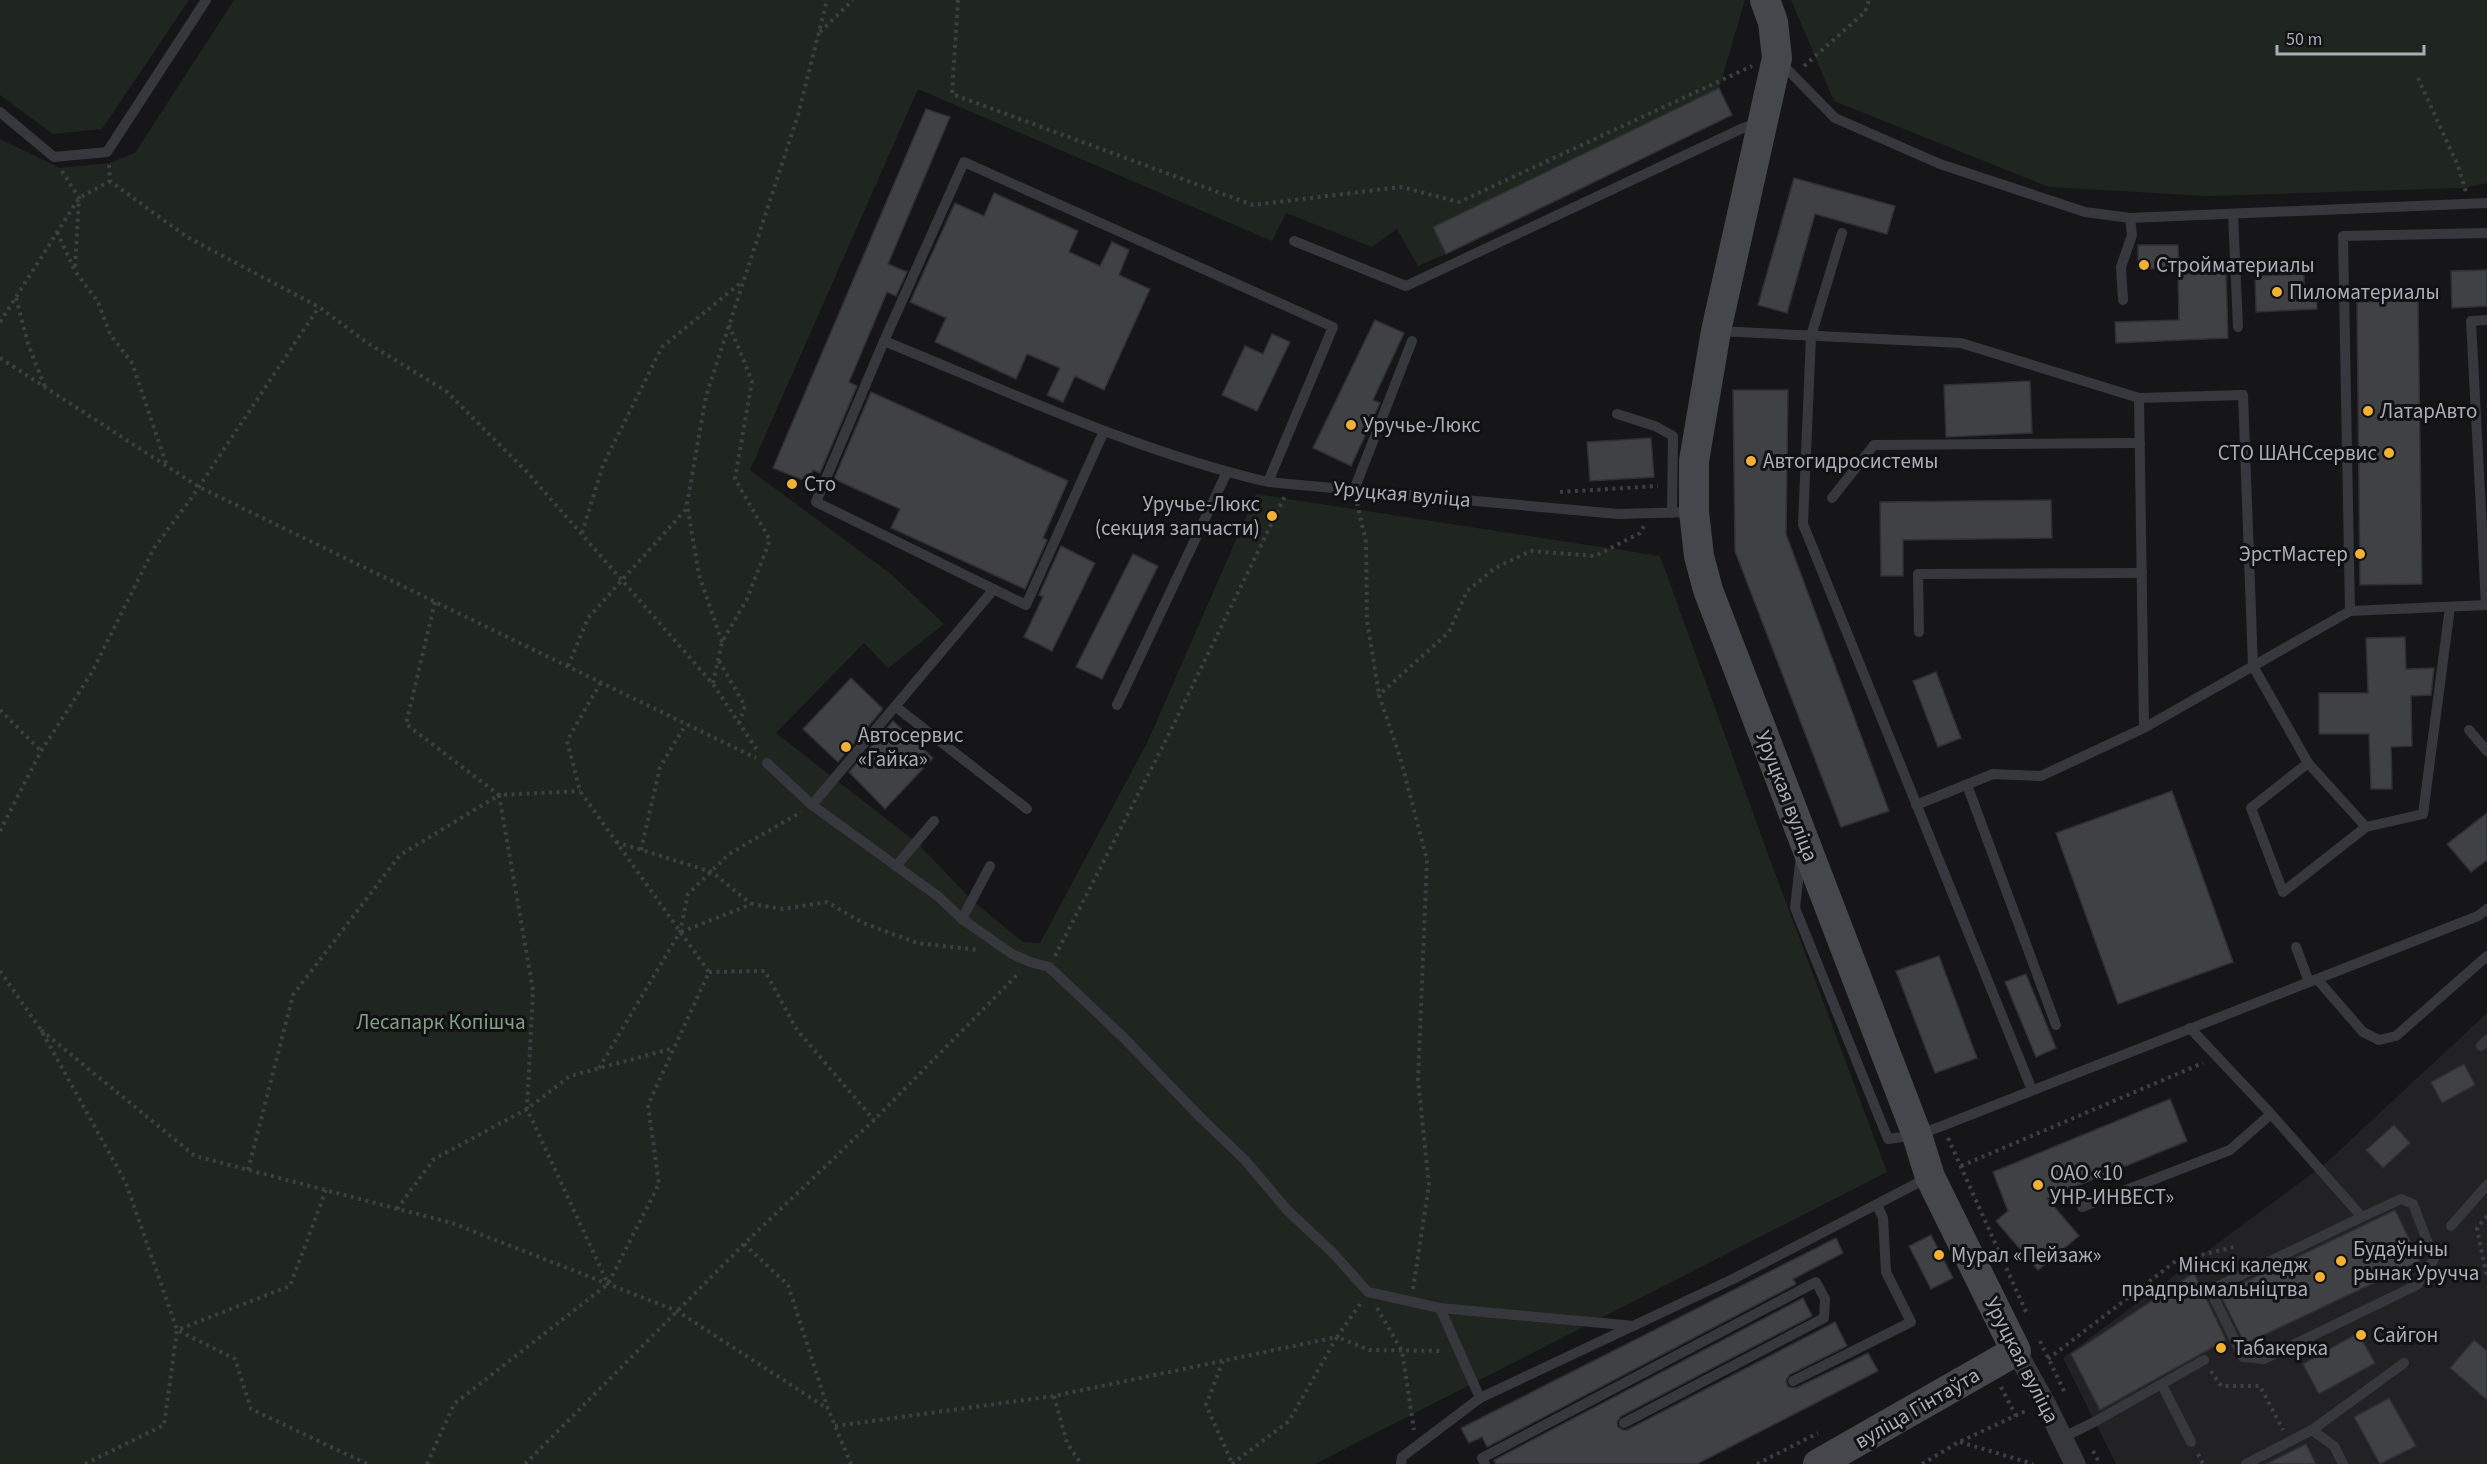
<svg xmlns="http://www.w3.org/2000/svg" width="2487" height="1464" font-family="'Source Sans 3',sans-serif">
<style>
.built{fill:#222225}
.green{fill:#1e261f}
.building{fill:#404145;stroke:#303034;stroke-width:1.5}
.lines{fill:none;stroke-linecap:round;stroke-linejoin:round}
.path{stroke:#3d3f44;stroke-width:4;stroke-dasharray:3 4.5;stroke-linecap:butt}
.lane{stroke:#37383d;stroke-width:10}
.street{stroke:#37383d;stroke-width:21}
.secondary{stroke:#45474d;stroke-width:30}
.poi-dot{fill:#f2b134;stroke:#111113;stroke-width:2}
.labels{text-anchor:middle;stroke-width:6;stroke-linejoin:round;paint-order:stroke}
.poi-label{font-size:21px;fill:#a8adb8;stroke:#111113;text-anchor:start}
.street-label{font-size:21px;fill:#a8adb8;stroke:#111113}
.park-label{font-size:21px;fill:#7fa381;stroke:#111113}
</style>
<rect width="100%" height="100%" fill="#161618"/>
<polygon class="built" points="2487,1013 2487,1464 2116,1464 2063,1358 2326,1163"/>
<g class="green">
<polygon points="0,0 189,0 102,129 53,134 0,95"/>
<polygon points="234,0 1745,0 1719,88 1433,227 1446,254 1418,266 1397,229 1372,247 1286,213 1272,241 918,89 750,470 891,574 944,624 888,668 864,643 776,733 916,842 972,900 1023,942 1040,943 1148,741 1256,494 1660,556 1769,857 1887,1172 1315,1464 0,1464 0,139 60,168 109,163 135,153"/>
<polygon points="1791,0 2487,0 2487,183 2464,188 2208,196 2049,187 1834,101"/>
</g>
<g class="building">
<polygon points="1719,88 1732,115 1446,254 1433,227"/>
<polygon points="926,109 950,117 888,264 907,272 896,296 887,292 849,382 857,386 820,473 813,470 808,482 773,468"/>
<polygon points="1794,178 1895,206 1887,234 1815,214 1787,313 1758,305"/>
<polygon points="994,193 1078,231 1069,252 1100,266 1112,242 1129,250 1119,275 1150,289 1104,390 1075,376 1063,402 1047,395 1060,368 1027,354 1016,379 935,342 946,318 910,302 955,203 984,216"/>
<polygon points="2138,245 2178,245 2179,268 2138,269"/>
<polygon points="2487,270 2487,306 2452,308 2451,271"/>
<polygon points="2226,273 2228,338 2116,343 2115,322 2179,320 2178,274"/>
<polygon points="2304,274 2304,292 2316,291 2317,309 2256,312 2255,276"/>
<polygon points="2418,301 2422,584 2360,585 2357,302"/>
<polygon points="1375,320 1404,333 1373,400 1380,403 1351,466 1313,448"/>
<polygon points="1272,334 1290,342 1257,411 1222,395 1245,346 1263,354"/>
<polygon points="2030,381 2032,433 1946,437 1944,385"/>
<polygon points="1733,390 1788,390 1786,534 1889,811 1841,827 1735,551"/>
<polygon points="871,392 1068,481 1043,538 1047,540 1025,589 891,528 900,509 834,479"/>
<polygon points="1651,438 1654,477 1590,481 1587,442"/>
<polygon points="2051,500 2052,538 1903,540 1903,576 1881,576 1880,502"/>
<polygon points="1061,546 1095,563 1052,651 1024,637 1043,597 1039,595"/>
<polygon points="1133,554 1158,566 1102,679 1076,667"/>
<polygon points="2405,637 2406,669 2434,668 2431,695 2411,696 2412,746 2391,747 2392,789 2371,789 2369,734 2319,734 2319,693 2368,693 2366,638"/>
<polygon points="1936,672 1961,738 1938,747 1913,681"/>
<polygon points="851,678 882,708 882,710 838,762 803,729"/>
<polygon points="893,721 933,758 885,809 849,772"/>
<polygon points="2172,791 2233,962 2118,1004 2056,833"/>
<polygon points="2487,813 2487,860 2471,872 2447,844"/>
<polygon points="1939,956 1977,1058 1935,1073 1896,971"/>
<polygon points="2026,974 2056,1048 2036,1057 2005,982"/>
<polygon points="2464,1064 2475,1085 2442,1103 2431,1082"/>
<polygon points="2170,1099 2187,1141 2047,1198 2079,1236 2038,1270 1996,1221 2008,1211 1993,1172"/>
<polygon points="2394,1125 2410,1143 2383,1168 2366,1150"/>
<polygon points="2395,1210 2420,1261 2245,1344 2222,1298 2222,1293"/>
<polygon points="1931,1235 1953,1278 1931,1289 1909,1246"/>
<polygon points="1836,1238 1843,1253 1793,1279 1796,1284 1487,1447 1482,1437 1469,1443 1461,1428"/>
<polygon points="2194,1273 2226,1340 2100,1410 2071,1354"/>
<polygon points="1803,1298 1812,1316 1621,1416 1617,1422 1618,1427 1623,1430 1627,1430 1835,1322 1847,1346 1789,1375 1786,1381 1788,1387 1796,1388 1868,1353 1878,1371 1697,1464 1496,1464 1494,1460"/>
<polygon points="2358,1333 2375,1363 2319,1394 2303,1364"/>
<polygon points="2474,1340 2487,1351 2487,1400 2450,1368"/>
<polygon points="2389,1398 2416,1446 2380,1464 2354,1417"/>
<polygon points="2306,1444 2316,1464 2266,1464"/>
</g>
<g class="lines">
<g class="path">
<polyline points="958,0 952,94 1253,205 1401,187 1459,202 1752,66"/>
<polyline points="820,32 853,0"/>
<polyline points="1804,66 1865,12 1869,0"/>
<polyline points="2418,78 2458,166 2466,192"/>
<polyline points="109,165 110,181 187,237 319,307 369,344 446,391 527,472 713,684 759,753"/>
<polyline points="62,171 79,198 75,269"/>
<polyline points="57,232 75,271 98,302 110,334 132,363 167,466"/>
<polyline points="16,298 28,344 45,387"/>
<polyline points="0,322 79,198 110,181"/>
<polyline points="0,358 199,487 756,758"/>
<polyline points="1560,492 1658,486"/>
<polyline points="1357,503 1366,542 1367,621 1379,694"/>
<polyline points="582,533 603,465 662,347 743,281"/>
<polyline points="435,602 406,724 499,795 580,791"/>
<polyline points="722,642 699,575 687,504 706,396 798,115 827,0"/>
<polyline points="719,661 745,706 739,723"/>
<polyline points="568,666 588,618 687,508"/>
<polyline points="713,683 722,642 747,599 770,540 735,479 752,381 729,325"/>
<polyline points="0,710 41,751"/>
<polyline points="0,831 41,751 91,674 154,548 190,500 319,307"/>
<polyline points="616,842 712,872 751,904"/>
<polyline points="641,850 660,767 686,724"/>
<polyline points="681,932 752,904 783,909 827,902 863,923 917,943 979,950"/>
<polyline points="1055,956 1165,742 1285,496"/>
<polyline points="0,971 41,1030 126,1183 177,1330 235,1359 251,1409 367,1464"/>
<polyline points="709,972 765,971 797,1030 874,1120"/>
<polyline points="41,1030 195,1156 452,1223 677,1311 828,1409"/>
<polyline points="599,1068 680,932 688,894 729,854 801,812"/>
<polyline points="1948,1138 2026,1312"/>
<polyline points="1961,1166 2203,1063"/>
<polyline points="248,1170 293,995 400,855 499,795 533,990 527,1109 608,1284"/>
<polyline points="397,1209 434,1159 527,1109 570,1076 674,1048"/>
<polyline points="2487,1216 2477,1228 2487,1278"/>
<polyline points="744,1244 788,1285 828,1409 851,1464"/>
<polyline points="1413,1289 1429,1185 1418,1080 1427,860 1400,757 1379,695 1449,632 1467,591 1495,568 1531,551 1595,556 1640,533 1644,526"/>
<polyline points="1377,1308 1402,1351 1414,1430"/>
<polyline points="2040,1341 2065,1393"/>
<polyline points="2048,1359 2176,1261 2234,1247"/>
<polyline points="1223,1361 1206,1405 1232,1463"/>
<polyline points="2211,1371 2221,1386 2260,1386 2283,1430"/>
<polyline points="2001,1387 2016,1416"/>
<polyline points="1054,1396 1067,1443 1081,1464"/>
<polyline points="835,1426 1054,1396 1337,1337 1360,1304"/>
<polyline points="1960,1442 2033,1464"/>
<polyline points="2093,1451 2100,1464"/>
<polyline points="2198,1454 2203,1464"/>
<polyline points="85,1464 164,1425 177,1330 290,1286 326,1190"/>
<polyline points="427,1464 454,1404 608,1284 659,1184 648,1105 709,972 580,791 567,741 601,682"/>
<polyline points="525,1464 744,1244 874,1120 1020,972"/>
<polyline points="1232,1464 1289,1421 1337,1337 1369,1350 1444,1351"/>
<polyline points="1757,1464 1818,1433"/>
<polyline points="1922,1464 1959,1442 2028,1410"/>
</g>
<g class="lane">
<polyline points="1781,63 1835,118 1940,164 2085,212 2130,218 2487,203"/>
<polyline points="0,112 54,157 107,152 206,0"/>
<polyline points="2233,214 2238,327"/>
<polyline points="1842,233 1811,336 1803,524 2032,1090"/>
<polyline points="1294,241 1406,286 1743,128 1759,123"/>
<polyline points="2123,300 2121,267 2132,235 2130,218"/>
<polyline points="1717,331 1961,343 2139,398 2144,728"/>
<polyline points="884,341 816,502 1026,605 1104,431"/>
<polyline points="2139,398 2243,395 2253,666 2308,763"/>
<polyline points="1617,414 1655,426 1673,436 1672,513"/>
<path d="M1268 482 1333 327 964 162 884 341C1010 392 1135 451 1268 482L1618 514 1693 512"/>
<polyline points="1354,490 1412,341"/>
<polyline points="1832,498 1874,445 2140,443"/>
<polyline points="2486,605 2471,321 2487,320"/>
<polyline points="2350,611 2343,236 2487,233"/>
<polyline points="1919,632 1918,574 2142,573"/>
<polyline points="1117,705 1227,472"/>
<polyline points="896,707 1027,809"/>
<polyline points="2469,730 2487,751"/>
<polyline points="767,763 812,805 939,897 962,919 1012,954 1030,962 1049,967 1123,1037 1201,1118 1245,1160 1287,1210 1333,1253 1368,1292 1440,1308 1634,1326"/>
<polyline points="1967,785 2056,1025"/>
<polyline points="812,805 994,589"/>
<polyline points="1916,805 1993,774 2041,776 2144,728 2350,611 2487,605"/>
<polyline points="2366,827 2308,763 2251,808 2283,892 2366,827 2423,814 2450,607"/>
<polyline points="1801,855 1795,908 1888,1139 1917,1135 1942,1126 2478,916 2487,909"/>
<polyline points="896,866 934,821"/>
<polyline points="962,919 990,866"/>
<polyline points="2296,947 2309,982"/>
<polyline points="2317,979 2363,1032 2379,1040 2396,1036 2487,956"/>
<polyline points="2481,1046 2487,1040"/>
<polyline points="2271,1114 2362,1217 2401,1199 2413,1204 2434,1259 2417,1285 2264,1359 2243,1357 2215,1300 2214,1288 2362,1217"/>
<polyline points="2082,1207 2230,1150 2271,1114 2190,1028"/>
<polyline points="2451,1226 2487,1185"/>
<polyline points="1440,1308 1480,1398"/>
<polyline points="1793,1381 1911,1322 1886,1272 1883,1218 1877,1205"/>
<polyline points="2162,1385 2191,1442"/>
<polyline points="2312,1430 2334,1446 2343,1464"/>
<polyline points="2062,1438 2096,1421 2204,1360"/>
<polyline points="1401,1464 1402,1457 1480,1398 1735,1278 1929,1177"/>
<polyline points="1485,1464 1482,1458 1816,1282 1825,1299 1824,1318 1624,1423"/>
<polyline points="2246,1464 2312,1430 2404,1363"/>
</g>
<polyline class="street" points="2016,1351 2045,1403 2075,1464"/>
<polyline class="secondary" points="1765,0 1773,22 1777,58 1716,331 1694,461 1694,512 1699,556 1708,590 1917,1135 1930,1177 2016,1351 1818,1464"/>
</g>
<g class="poi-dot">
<circle cx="2144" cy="265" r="6"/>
<circle cx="2277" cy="292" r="6"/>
<circle cx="2368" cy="411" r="6"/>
<circle cx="1351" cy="425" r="6"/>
<circle cx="2389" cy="453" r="6"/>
<circle cx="1751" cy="461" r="6"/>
<circle cx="792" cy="484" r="6"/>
<circle cx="1272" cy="516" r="6"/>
<circle cx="2360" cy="554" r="6"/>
<circle cx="846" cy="747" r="6"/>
<circle cx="2038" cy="1185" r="6"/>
<circle cx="1939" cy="1255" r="6"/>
<circle cx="2341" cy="1261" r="6"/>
<circle cx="2320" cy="1277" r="6"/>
<circle cx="2361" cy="1335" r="6"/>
<circle cx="2221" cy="1348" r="6"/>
</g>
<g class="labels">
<g class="poi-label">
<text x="2156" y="272">Стройматериалы</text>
<text x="2289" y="299">Пиломатериалы</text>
<text x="2380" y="418">ЛатарАвто</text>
<text x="1363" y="432">Уручье-Люкс</text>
<text x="2377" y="460" text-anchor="end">СТО ШАНСсервис</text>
<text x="1763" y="468">Автогидросистемы</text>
<text x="804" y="491">Сто</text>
<text x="1260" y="511" text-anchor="end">Уручье-Люкс<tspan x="1260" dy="24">(секция запчасти)</tspan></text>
<text x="2348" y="561" text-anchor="end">ЭрстМастер</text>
<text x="858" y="742">Автосервис<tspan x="858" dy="24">«Гайка»</tspan></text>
<text x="2050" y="1180">ОАО «10<tspan x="2050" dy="24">УНР-ИНВЕСТ»</tspan></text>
<text x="2353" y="1256">Будаўнічы<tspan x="2353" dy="24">рынак Уручча</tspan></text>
<text x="1951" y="1262">Мурал «Пейзаж»</text>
<text x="2308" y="1272" text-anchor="end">Мінскі каледж<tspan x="2308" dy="24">прадпрымальніцтва</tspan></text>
<text x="2373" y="1342">Сайгон</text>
<text x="2233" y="1355">Табакерка</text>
</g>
<g class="street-label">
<text transform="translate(1402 494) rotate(5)" y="7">Уруцкая вуліца</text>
<text transform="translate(1787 796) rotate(69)" y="7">Уруцкая вуліца</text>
<text transform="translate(2022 1360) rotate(63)" y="7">Уруцкая вуліца</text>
<text transform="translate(1917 1408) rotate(-30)" y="7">вуліца Гінтаўта</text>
</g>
<g class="park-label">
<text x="441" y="1029">Лесапарк Копішча</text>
</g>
</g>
<path d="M2277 45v9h147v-9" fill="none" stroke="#a8adb8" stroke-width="3"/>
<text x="2286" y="45" font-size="18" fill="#a8adb8" stroke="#111113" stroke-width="4.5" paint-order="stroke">50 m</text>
</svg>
